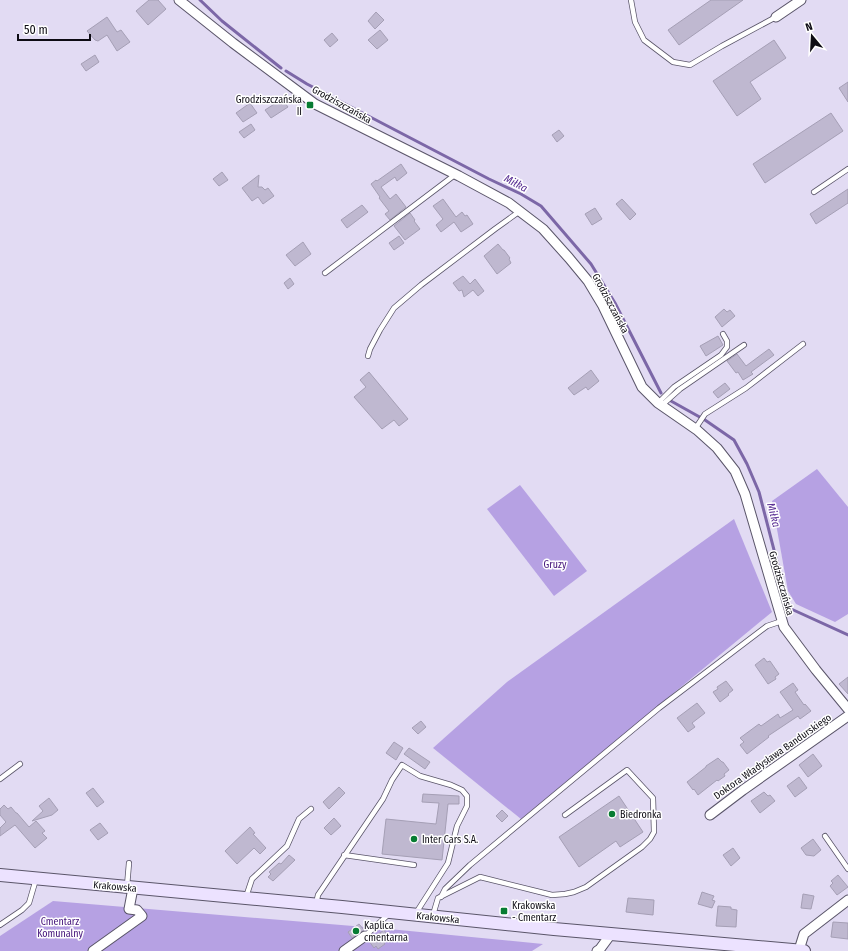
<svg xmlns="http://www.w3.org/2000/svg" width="848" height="951" font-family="'Fira Sans Condensed',sans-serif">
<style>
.green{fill:#b6a1e3}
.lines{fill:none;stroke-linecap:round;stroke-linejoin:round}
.stream{stroke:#7c67a7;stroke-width:3}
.building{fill:#bfb8d0;stroke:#a59fb5}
.lane-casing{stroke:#5a5569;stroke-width:6}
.street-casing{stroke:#5a5569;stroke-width:11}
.secondary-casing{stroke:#5a5569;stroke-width:14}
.lane{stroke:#fff;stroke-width:4.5}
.street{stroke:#fff;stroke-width:9}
.secondary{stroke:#ece2ff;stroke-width:12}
.poi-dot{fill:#077c32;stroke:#fff;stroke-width:1.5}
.labels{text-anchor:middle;stroke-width:3;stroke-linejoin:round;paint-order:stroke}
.poi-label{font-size:10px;fill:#0d0b13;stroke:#fff;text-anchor:start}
.street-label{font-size:10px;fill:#0d0b13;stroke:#fff}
.park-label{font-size:10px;fill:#431279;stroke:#fff}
.water-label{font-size:11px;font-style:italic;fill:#582d93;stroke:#fff}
</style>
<rect width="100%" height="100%" fill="#e2dbf3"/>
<g class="green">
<polygon points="817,469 848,507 848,614 835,622 796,604 788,591 772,501"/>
<polygon points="520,485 587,571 554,596 487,509"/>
<polygon points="734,519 772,612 521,819 433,748 507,682"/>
<polygon points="53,901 389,929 543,944 532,951 0,951 0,936"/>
</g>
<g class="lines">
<g class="stream">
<polyline points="200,0 222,21 281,68"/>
<polyline points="286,71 307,84 489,179 521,194 541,206 591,264 615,303 661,393"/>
<polyline points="671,401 705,420 734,440 747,464 759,492 789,608 848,635"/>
</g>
</g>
<g class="building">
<polygon points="149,0 158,0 166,9 148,25 136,11"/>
<polygon points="711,0 743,0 679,45 668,30"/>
<polygon points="376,12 384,20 375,29 368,21"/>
<polygon points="107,17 117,32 121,30 130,42 117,51 107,35 98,41 95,40 87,31"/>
<polygon points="380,30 388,40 377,49 368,40"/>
<polygon points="332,33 338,40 330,47 324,40"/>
<polygon points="774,40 786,58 750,82 761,99 737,116 713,81"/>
<polygon points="95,55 99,62 86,71 81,64"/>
<polygon points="848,82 848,102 839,88"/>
<polygon points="282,99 288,107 271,118 265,110"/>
<polygon points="250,103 257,113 243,122 236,113"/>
<polygon points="831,113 843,131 765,183 753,164"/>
<polygon points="251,124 255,130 244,138 239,132"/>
<polygon points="559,130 564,136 557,142 552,135"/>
<polygon points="401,164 407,173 397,181 395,177 381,187 390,199 396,194 406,207 390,220 385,214 389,211 379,198 380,197 371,184 376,180 377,181"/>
<polygon points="222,172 228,180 219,186 213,179"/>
<polygon points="259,175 258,187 262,187 265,190 268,188 274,196 263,204 258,197 252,201 242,188"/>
<polygon points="848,189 848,203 816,224 810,214"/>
<polygon points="443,199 456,217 462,212 465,216 467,215 473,224 461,232 454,222 441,232 436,225 443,219 433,206"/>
<polygon points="622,199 636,214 630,220 616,204"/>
<polygon points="362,205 368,212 347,228 341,220"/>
<polygon points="595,208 602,219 592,225 585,214"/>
<polygon points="410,213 415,220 414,221 420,229 405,240 394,226"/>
<polygon points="399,236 404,243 394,250 389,243"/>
<polygon points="303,242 311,254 295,266 286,255"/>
<polygon points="498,244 503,250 504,250 510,258 509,259 511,263 497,274 484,256"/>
<polygon points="463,276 470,284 475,279 484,291 478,296 473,290 464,297 462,290 459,291 453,283"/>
<polygon points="290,278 294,284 288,289 284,283"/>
<polygon points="724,309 727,312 730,310 735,316 722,327 715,317"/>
<polygon points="718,336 723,345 706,356 700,346"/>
<polygon points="769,349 774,355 751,372 753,374 743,380 738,372 736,373 727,361 737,354 746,366"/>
<polygon points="591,370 599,381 588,390 586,387 574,395 568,388"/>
<polygon points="369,372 408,419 399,426 394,420 382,429 354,397 366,387 360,380"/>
<polygon points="725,383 730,389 718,398 713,392"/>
<polygon points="764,658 767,662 770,661 779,674 775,677 776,679 768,684 755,665"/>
<polygon points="848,677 848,694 839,684"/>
<polygon points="726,681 733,690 728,694 729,695 720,702 713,692 718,689 717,687"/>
<polygon points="793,683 798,690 795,692 804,705 805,704 811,711 800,719 798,716 768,736 769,737 747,754 740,745 744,742 740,738 759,724 761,726 778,714 780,718 793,710 780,692"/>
<polygon points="697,703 705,713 692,723 695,727 688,732 677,718"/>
<polygon points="421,721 426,727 418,734 412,728"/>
<polygon points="394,742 403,748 396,760 386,753"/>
<polygon points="409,748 430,762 425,769 404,754"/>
<polygon points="813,754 822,766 808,777 799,765"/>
<polygon points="718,758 722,762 723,762 729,770 724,774 725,776 718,781 717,780 698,795 694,789 693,790 687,782 706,767 706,766"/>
<polygon points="799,777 807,788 795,797 787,786"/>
<polygon points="339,787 345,793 329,809 323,802"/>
<polygon points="93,788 104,802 97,807 86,793"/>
<polygon points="764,792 768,796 770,795 775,801 760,813 751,801"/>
<polygon points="423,794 459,796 459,804 448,804 442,860 382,854 386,819 436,824 439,803 422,802"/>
<polygon points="619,796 643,832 620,847 616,841 579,867 559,837"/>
<polygon points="49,798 58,810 52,815 32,821 43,811 39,806"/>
<polygon points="4,805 8,809 11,807 16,813 17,813 29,827 36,821 45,831 42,833 47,838 35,848 15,825 0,836 0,828 6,822 0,815 0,809"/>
<polygon points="502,810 508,816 502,822 496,816"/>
<polygon points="334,818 341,826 331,835 324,828"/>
<polygon points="100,823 108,833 98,840 90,830"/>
<polygon points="250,827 255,833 253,834 266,848 260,854 254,848 237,864 225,851"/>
<polygon points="813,839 821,850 814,856 806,855 801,848"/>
<polygon points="733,848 740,858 731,866 723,855"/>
<polygon points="289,855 295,860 273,881 268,877 271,874 269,872 279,863 281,864"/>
<polygon points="838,875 848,887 837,895 830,886 833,883 831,881"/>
<polygon points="702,892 714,896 712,900 715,901 712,908 698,904"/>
<polygon points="803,894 814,896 811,909 801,908"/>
<polygon points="628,898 654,900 653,915 626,912"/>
<polygon points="718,906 731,907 731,909 737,910 736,927 716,926"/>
<polygon points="833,922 848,923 848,939 831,937"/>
<polygon points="359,924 364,930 352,938 348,932"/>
<polygon points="384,930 388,937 383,941 385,944 378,949 376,946 374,948 369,941"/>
</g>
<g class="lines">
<defs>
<g id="lane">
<polyline points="631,0 635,22 644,40 673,62 690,65 722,46 776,17"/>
<polyline points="814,192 848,169"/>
<polyline points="325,273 456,174"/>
<polyline points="368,356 370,349 380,330 394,308 421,285 495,229 520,211"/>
<polyline points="658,403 674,387 721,355 727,347 727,341 723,334"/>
<polyline points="661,406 680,389 744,345"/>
<polyline points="695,429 705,414 746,388 803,344"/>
<polyline points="0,779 20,764"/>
<polyline points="825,836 848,869"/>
<polyline points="344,855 414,865"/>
<polyline points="127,886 129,863"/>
<polyline points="246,897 252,879 287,846 299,819 311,809"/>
<polyline points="441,897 445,889 470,865 659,708 767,626 782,621"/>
<polyline points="316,904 318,895 383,799 392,780 402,765 420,776 451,785 462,790 467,796 467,806 457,826 448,863 416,913"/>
<polyline points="433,915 438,898 480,877 552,895 565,894 574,892 586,887 642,847 650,839 654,832 653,798 627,770 565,815"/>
<polyline points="0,925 22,910 29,903 36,879"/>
<polyline points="365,936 390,913"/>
</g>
<g id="street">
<polyline points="179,0 233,43 315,104 459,176 509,203 543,229 569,258 588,281 603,306 642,387 658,403 697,430 717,448 735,471 745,494 784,627 816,670 848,709"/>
<polyline points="776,17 801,0"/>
<polyline points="710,815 743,790 848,716"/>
<polyline points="799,950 804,934 848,900"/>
<polyline points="93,951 142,916 137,910 129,909 133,888"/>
<polyline points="344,951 365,936"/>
<polyline points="597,951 600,949 611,934"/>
</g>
<polyline id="secondary" points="0,875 342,907 554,929 804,951"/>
</defs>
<use href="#lane" class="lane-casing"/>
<use href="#street" class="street-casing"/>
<use href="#secondary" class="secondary-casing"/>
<use href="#lane" class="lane"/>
<use href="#street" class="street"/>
<use href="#secondary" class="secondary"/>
</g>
<g class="poi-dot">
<rect x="306" y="101" width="8" height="8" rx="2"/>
<circle cx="612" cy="814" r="4"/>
<circle cx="414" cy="839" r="4"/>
<rect x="500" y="907" width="8" height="8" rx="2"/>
<circle cx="356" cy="931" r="4"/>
</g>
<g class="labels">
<g class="poi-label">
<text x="302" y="103" text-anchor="end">Grodziszczańska<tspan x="302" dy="12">II</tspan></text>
<text x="620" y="818">Biedronka</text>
<text x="422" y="843">Inter Cars S.A.</text>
<text x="512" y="909">Krakowska<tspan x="512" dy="12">- Cmentarz</tspan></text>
<text x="364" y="929">Kaplica<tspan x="364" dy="12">cmentarna</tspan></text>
</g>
<g class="street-label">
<text transform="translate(342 104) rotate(29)" y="4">Grodziszczańska</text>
<text transform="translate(611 303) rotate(62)" y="4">Grodziszczańska</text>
<text transform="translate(782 583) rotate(74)" y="4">Grodziszczańska</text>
<text transform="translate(772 756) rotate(-35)" y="4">Doktora Władysława Bandurskiego</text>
<text transform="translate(115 886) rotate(5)" y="4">Krakowska</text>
<text transform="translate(438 917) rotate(6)" y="4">Krakowska</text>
</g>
<g class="park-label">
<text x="555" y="568">Gruzy</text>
<text x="60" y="925">Cmentarz<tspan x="60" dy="12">Komunalny</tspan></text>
</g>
<g class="water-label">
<text transform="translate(516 183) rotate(28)" y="4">Miłka</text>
<text transform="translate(774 515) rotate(75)" y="4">Miłka</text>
</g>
</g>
<g transform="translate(812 36) rotate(342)" stroke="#ffffff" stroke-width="3" paint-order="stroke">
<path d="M0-3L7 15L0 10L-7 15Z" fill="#0d0b13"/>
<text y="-6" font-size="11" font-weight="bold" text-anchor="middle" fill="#0d0b13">N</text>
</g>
<path d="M18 34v6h72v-6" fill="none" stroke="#0d0b13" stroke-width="2"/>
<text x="24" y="34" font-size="12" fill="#0d0b13" stroke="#ffffff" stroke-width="3" paint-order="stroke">50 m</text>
</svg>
